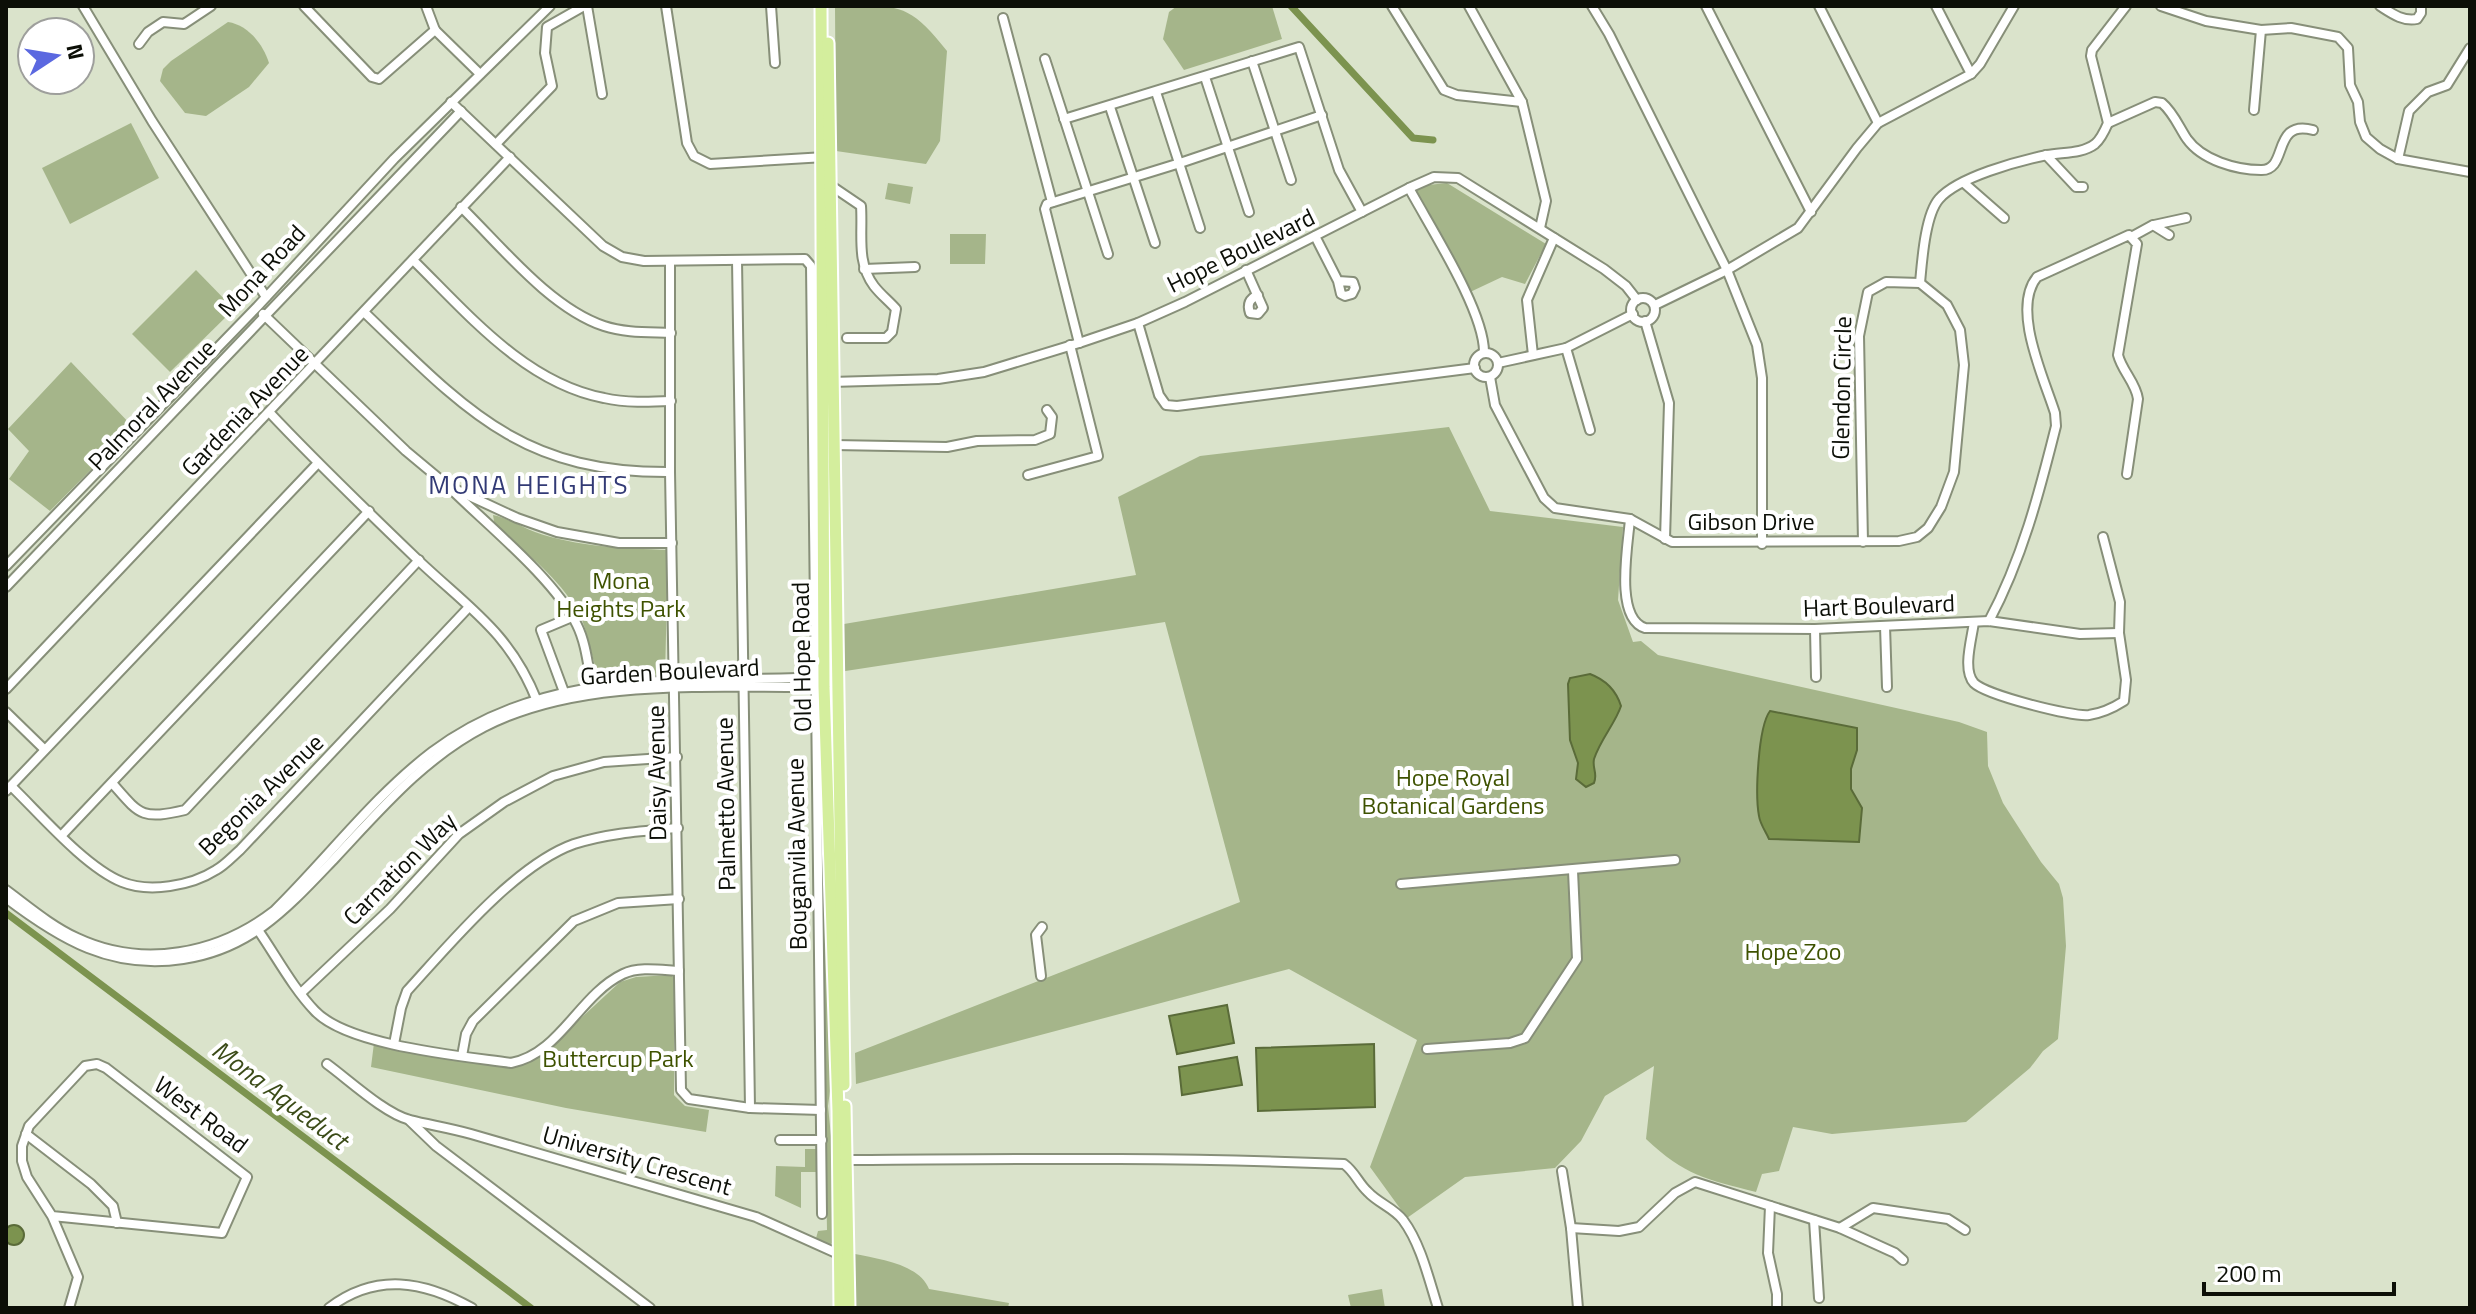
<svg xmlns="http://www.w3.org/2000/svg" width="2476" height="1314" font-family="'Titillium Web',sans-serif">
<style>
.green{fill:#a5b58a}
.water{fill:#7c934f;stroke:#5a6b39;stroke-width:2}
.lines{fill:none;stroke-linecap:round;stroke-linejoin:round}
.canal{stroke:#7c934f;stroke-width:7}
.minor-casing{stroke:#878f79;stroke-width:12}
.major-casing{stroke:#fff;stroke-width:15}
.minor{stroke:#fff;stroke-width:8}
.major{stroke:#d4ee9d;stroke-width:11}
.labels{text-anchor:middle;stroke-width:8;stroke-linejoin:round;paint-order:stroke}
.street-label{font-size:24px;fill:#0c0f07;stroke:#fff}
.park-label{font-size:24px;fill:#3e5200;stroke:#fff}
.neighbourhood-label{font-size:26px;letter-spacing:2px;fill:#323a75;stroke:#fff}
.water-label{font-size:26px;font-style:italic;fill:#3b4b18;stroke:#fff}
</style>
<rect width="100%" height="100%" fill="#dae3cb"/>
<g class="green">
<path d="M835 6C897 6 907 0 947 51L940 141 926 164 836 151Z"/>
<polygon points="1177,6 1272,6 1282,39 1184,70 1163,39 1169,12"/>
<path d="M228 22C248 25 263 44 269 63L249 87 206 116 185 113 160 81 163 69 171 61Z"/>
<polygon points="131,123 159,178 70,224 42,168"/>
<polygon points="888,183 913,187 910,204 885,199"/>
<polygon points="1447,183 1546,244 1525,284 1502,277 1468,293 1414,192 1428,185"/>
<polygon points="950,234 986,234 985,264 950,264"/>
<polygon points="196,270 234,309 170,372 132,334"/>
<polygon points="71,362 133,427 50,511 9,479 29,451 8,429"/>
<path d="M1449 427 1490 511 1623 527 1618 600 1633 642 1641 641 1658 655 1959 722 1987 732 1988 766 2003 803 2041 862 2059 884 2063 898 2066 946 2058 1039 2043 1051 2030 1068 1966 1122 1832 1134 1793 1127 1779 1171 1762 1174 1756 1192C1706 1179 1685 1176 1646 1139L1654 1066 1605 1096 1581 1141 1555 1168 1465 1177 1407 1218 1370 1167 1417 1040 1289 969 856 1084 855 1053 1240 902 1165 622 839 672 838 625 1136 575 1118 497 1200 456Z"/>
<path d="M493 515C508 518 521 527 535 532 577 547 623 548 668 550L665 676 600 680C591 658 589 634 579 613 561 580 524 550 495 527Z"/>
<path d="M818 693 823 756C818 770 822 786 825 800L831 1083 828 1106 831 1136 834 1239 830 1247 815 1242 818 1231 827 1230Z"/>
<polygon points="671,975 674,978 674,1095 685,1106 709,1110 706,1132 566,1108 371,1067 374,1043 505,1066 517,1066 541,1055 620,982 636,977"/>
<polygon points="805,1149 819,1149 819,1172 801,1172 801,1208 775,1196 776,1166 805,1167"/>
<path d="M855 1254C879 1259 919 1264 929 1289L1009 1303 1008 1308H855Z"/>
<polygon points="1382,1289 1385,1308 1351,1308 1348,1295"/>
</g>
<g class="water">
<path d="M1590 674C1606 680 1616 690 1621 706 1615 724 1601 738 1594 759 1592 769 1598 773 1594 783L1586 787 1576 779 1578 763 1570 740 1568 684 1570 678Z"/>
<path d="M1770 711 1857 728V750L1851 769V789L1862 808 1859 842 1769 839C1766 832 1760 824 1759 816 1755 795 1758 727 1770 711Z"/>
<polygon points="1227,1005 1234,1043 1177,1054 1169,1016"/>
<polygon points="1374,1044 1375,1107 1258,1111 1256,1048"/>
<polygon points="1237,1057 1242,1085 1182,1095 1179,1067"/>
<circle cx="14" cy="1235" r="10"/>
</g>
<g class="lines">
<g class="canal">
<polyline points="1291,6 1413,138 1433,140"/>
<polyline points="6,913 531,1308"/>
</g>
<defs>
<g id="minor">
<polyline points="83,6 152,121 266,297"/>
<polyline points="304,6 372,77 379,79 435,30"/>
<polyline points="426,6 435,30"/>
<polyline points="587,6 602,94"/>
<polyline points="666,6 687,143 694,156 710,164 825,157"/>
<polyline points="771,6 775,63"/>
<polyline points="1392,6 1444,90 1457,95 1522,102"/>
<polyline points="1469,6 1522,102 1546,201 1540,228"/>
<polyline points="1592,6 1609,34 1727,270 1757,345 1762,378 1762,544"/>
<polyline points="1706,6 1811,212"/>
<polyline points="1819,6 1878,123"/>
<polyline points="1936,6 1971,74"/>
<polyline points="2161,6 2206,21 2261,30 2291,28 2338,37 2348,48 2350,85 2358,102 2360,122 2366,137 2380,149 2398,159 2470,172"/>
<path d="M2380 6C2391 13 2403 22 2417 19L2421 13V6"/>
<polyline points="1003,18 1052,202"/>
<polyline points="435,30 480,74"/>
<polyline points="139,44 148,32 163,22 184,24 211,6"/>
<polyline points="1045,59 1108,254"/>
<polyline points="1252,61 1291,180"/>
<polyline points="1205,77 1249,212"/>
<polyline points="1156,92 1200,228"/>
<polyline points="451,102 603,246 622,257 644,261 805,259 811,266 822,1214"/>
<polyline points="1110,107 1155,243"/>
<polyline points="2254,110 2261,30"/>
<polyline points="1064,119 1299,47 1339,170 1362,212"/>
<path d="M2108 123 2155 102 2162 103C2173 112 2179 127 2187 139 2202 160 2236 170 2261 170 2289 171 2271 119 2313 130"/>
<polyline points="496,144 552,86 545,53 547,27 584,6"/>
<polyline points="2046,155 2076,187 2083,187"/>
<polyline points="2398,159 2409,111 2428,92 2447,85 2470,48"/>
<polyline points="1964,183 2004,218"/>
<path d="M830 185 861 206C863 234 856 262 874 286 881 295 889 301 896 309L892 332 886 338H847"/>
<path d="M1409 188C1430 227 1485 312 1484 353"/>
<path d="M461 207C501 246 550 308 604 326 625 333 649 332 671 333"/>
<polyline points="2154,225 2186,218"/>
<polyline points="1315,236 1338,281 1341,294 1345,296 1352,294 1355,288 1353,282 1338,281"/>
<polyline points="2133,236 2153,225 2169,235"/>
<path d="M413 260C467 313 525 383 604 398 626 403 649 402 671 401"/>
<polyline points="737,260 750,1108"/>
<polyline points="670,261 670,472 681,1090 689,1099 750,1108 821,1110"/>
<polyline points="864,269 915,267"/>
<path d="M1246 270 1263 308 1258 314 1250 313C1247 304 1249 299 1258 295"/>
<path d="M1920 283C1922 262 1925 215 1939 199 1958 177 2018 161 2047 155 2062 152 2082 154 2095 144 2101 139 2105 130 2108 123L2091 56 2092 50 2126 6"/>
<circle cx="1643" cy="310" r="12"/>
<polyline points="1655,305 1727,270 1798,228 1857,148 1878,123 1971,74 1980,64 2014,6"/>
<path d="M365 313C466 410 521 473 670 472"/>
<polyline points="263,314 406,451 448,486 517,518 557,532 619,543 672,543"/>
<polyline points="1645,321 1669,403 1665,539"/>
<polyline points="1138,323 1159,395 1166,405 1177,406 1475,368"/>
<polyline points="1079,343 1045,209 1047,204 1180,163 1322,115"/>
<polyline points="1566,348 1590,430"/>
<circle cx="1486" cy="365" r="12"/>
<polyline points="1533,355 1527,300 1554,238"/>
<polyline points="1498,363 1566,348 1633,314"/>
<polyline points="1490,377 1495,405 1544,498 1555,508 1630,519 1672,542 1899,541 1917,537 1928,528 1941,507 1954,472 1964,365 1960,330 1947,305 1920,283 1886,282 1868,292 1859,336 1863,542"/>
<polyline points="831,382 938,379 984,372 1079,343 1138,323 1185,302 1409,188 1434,177 1458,178 1604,269 1626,286 1637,300"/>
<path d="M270 413C318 464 369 513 419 561 470 609 510 633 537 701"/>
<polyline points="834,445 947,447 977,441 1035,440 1050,434 1052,417 1047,410"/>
<polyline points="1028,475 1098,456 1070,345"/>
<path d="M454 492C490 527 556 581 577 625 586 643 588 666 592 686"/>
<path d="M1630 519C1628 545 1614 618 1645 628L1815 629 1989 621 2080 634 2119 633"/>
<polyline points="6,566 257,307 394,159 550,6"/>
<polyline points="6,587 461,111"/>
<path d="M1989 621C2022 559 2039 494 2056 426L2055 413C2044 378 2011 309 2037 277L2129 235 2137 244 2118 355C2122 371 2136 383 2138 399L2127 474"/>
<path d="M1974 622C1972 638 1962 670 1974 683 1986 695 2072 717 2089 715 2103 713 2113 708 2124 701L2126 680 2119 633 2120 602 2103 537"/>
<polyline points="1885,626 1887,687"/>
<polyline points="1815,629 1816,677"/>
<polyline points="6,689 510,157"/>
<polyline points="564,692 541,630 572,617"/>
<polyline points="6,712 44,749"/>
<path d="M112 783C140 815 141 820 185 810L419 560"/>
<path d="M11 786C40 814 85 867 122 882 149 893 191 886 216 870 225 865 232 857 240 850L469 607"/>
<polyline points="6,791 318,463"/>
<polyline points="62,835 369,511"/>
<polyline points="1401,884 1675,860"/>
<path d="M6 890C29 907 51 926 77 938 143 969 218 954 274 911 327 859 373 797 432 752 549 664 686 684 824 677L837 681"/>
<path d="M6 898C60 939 111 970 183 959 252 949 289 906 335 858 381 809 424 758 484 727 580 677 712 688 818 687"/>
<path d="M258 930C276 956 293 988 315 1011 348 1046 462 1056 511 1063 560 1054 579 995 623 974 639 966 661 970 679 971"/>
<polyline points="1041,976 1036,935 1042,927"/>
<polyline points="301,993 390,909 459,834 504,802 553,776 604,762 677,757"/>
<path d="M394 1044 401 1008 407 991C449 945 515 865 574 844 608 833 643 831 678 828"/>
<polyline points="1427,1049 1510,1043 1525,1038 1577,959 1573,871"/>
<polyline points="462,1056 466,1034 473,1021 574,921 618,903 679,899"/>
<path d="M327 1064C349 1080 384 1113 410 1120 430 1125 450 1128 471 1134L756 1217 843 1256"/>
<polyline points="409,1120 436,1146 650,1308"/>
<polyline points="26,1134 91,1184 113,1206 117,1223"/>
<polyline points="780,1140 822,1140"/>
<path d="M843 1160C1010 1159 1177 1157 1344 1164 1355 1172 1358 1183 1368 1192 1378 1203 1394 1208 1403 1220 1421 1244 1429 1280 1438 1308"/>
<polyline points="1562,1171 1571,1228 1578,1308"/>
<polyline points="1770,1206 1768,1253 1777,1294 1777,1308"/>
<polyline points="52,1216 222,1233 247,1177 106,1068 97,1064 85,1066 29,1126 22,1146 22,1161 27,1177 52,1216 78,1277 69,1308"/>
<polyline points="1814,1220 1819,1298"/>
<polyline points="1571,1228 1619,1231 1639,1227 1675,1193 1695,1182 1840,1228 1895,1253 1903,1260"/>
<polyline points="1840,1228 1873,1208 1948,1219 1965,1230"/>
<path d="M329 1308C376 1272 424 1281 472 1308"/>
</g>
<g id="major">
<polyline points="821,6 824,687 838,1111 840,1308"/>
<polyline points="828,43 844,1085"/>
<polyline points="845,1106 849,1308"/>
</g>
</defs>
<use href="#minor" class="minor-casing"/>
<use href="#major" class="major-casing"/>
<use href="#minor" class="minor"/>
<use href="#major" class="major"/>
</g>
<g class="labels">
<g class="street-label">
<text transform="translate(1241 251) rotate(-26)" y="8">Hope Boulevard</text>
<text transform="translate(262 271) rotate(-47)" y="8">Mona Road</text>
<text transform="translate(1842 388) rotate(-89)" y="8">Glendon Circle</text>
<text transform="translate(152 405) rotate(-46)" y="8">Palmoral Avenue</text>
<text transform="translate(245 411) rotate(-46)" y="8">Gardenia Avenue</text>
<text x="1751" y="530">Gibson Drive</text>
<text transform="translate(1879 606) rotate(-2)" y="8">Hart Boulevard</text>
<text transform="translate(802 657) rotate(-91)" y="8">Old Hope Road</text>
<text transform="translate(670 672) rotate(-3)" y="8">Garden Boulevard</text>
<text transform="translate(657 773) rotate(-91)" y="8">Daisy Avenue</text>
<text transform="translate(261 795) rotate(-44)" y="8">Begonia Avenue</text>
<text transform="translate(726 804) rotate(-91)" y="8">Palmetto Avenue</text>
<text transform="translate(797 854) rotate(-91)" y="8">Bouganvila Avenue</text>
<text transform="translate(400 869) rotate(-45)" y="8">Carnation Way</text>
<text transform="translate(201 1115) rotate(37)" y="8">West Road</text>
<text transform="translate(637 1161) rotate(16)" y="8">University Crescent</text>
</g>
<g class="park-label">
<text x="621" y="589">Mona<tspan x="621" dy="28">Heights Park</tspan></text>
<text x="1453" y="786">Hope Royal<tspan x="1453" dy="28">Botanical Gardens</tspan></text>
<text x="1793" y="960">Hope Zoo</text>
<text x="618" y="1067">Buttercup Park</text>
</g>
<g class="neighbourhood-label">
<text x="529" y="494">MONA HEIGHTS</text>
</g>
<g class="water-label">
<text transform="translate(280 1095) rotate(37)" y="9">Mona Aqueduct</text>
</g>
</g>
<rect width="2476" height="1314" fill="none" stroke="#0c0f07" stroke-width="16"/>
<g transform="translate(56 56) rotate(78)"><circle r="38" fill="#ffffff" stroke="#9e9f9c" stroke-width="2"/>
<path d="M0-6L14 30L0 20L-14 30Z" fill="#5b68e0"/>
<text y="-12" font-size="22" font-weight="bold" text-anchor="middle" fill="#0c0f07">N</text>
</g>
<path d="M2204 1282v12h190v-12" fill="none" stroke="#0c0f07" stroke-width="4"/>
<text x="2216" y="1282" font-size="24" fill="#0c0f07" stroke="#ffffff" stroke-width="6" paint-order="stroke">200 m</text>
</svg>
